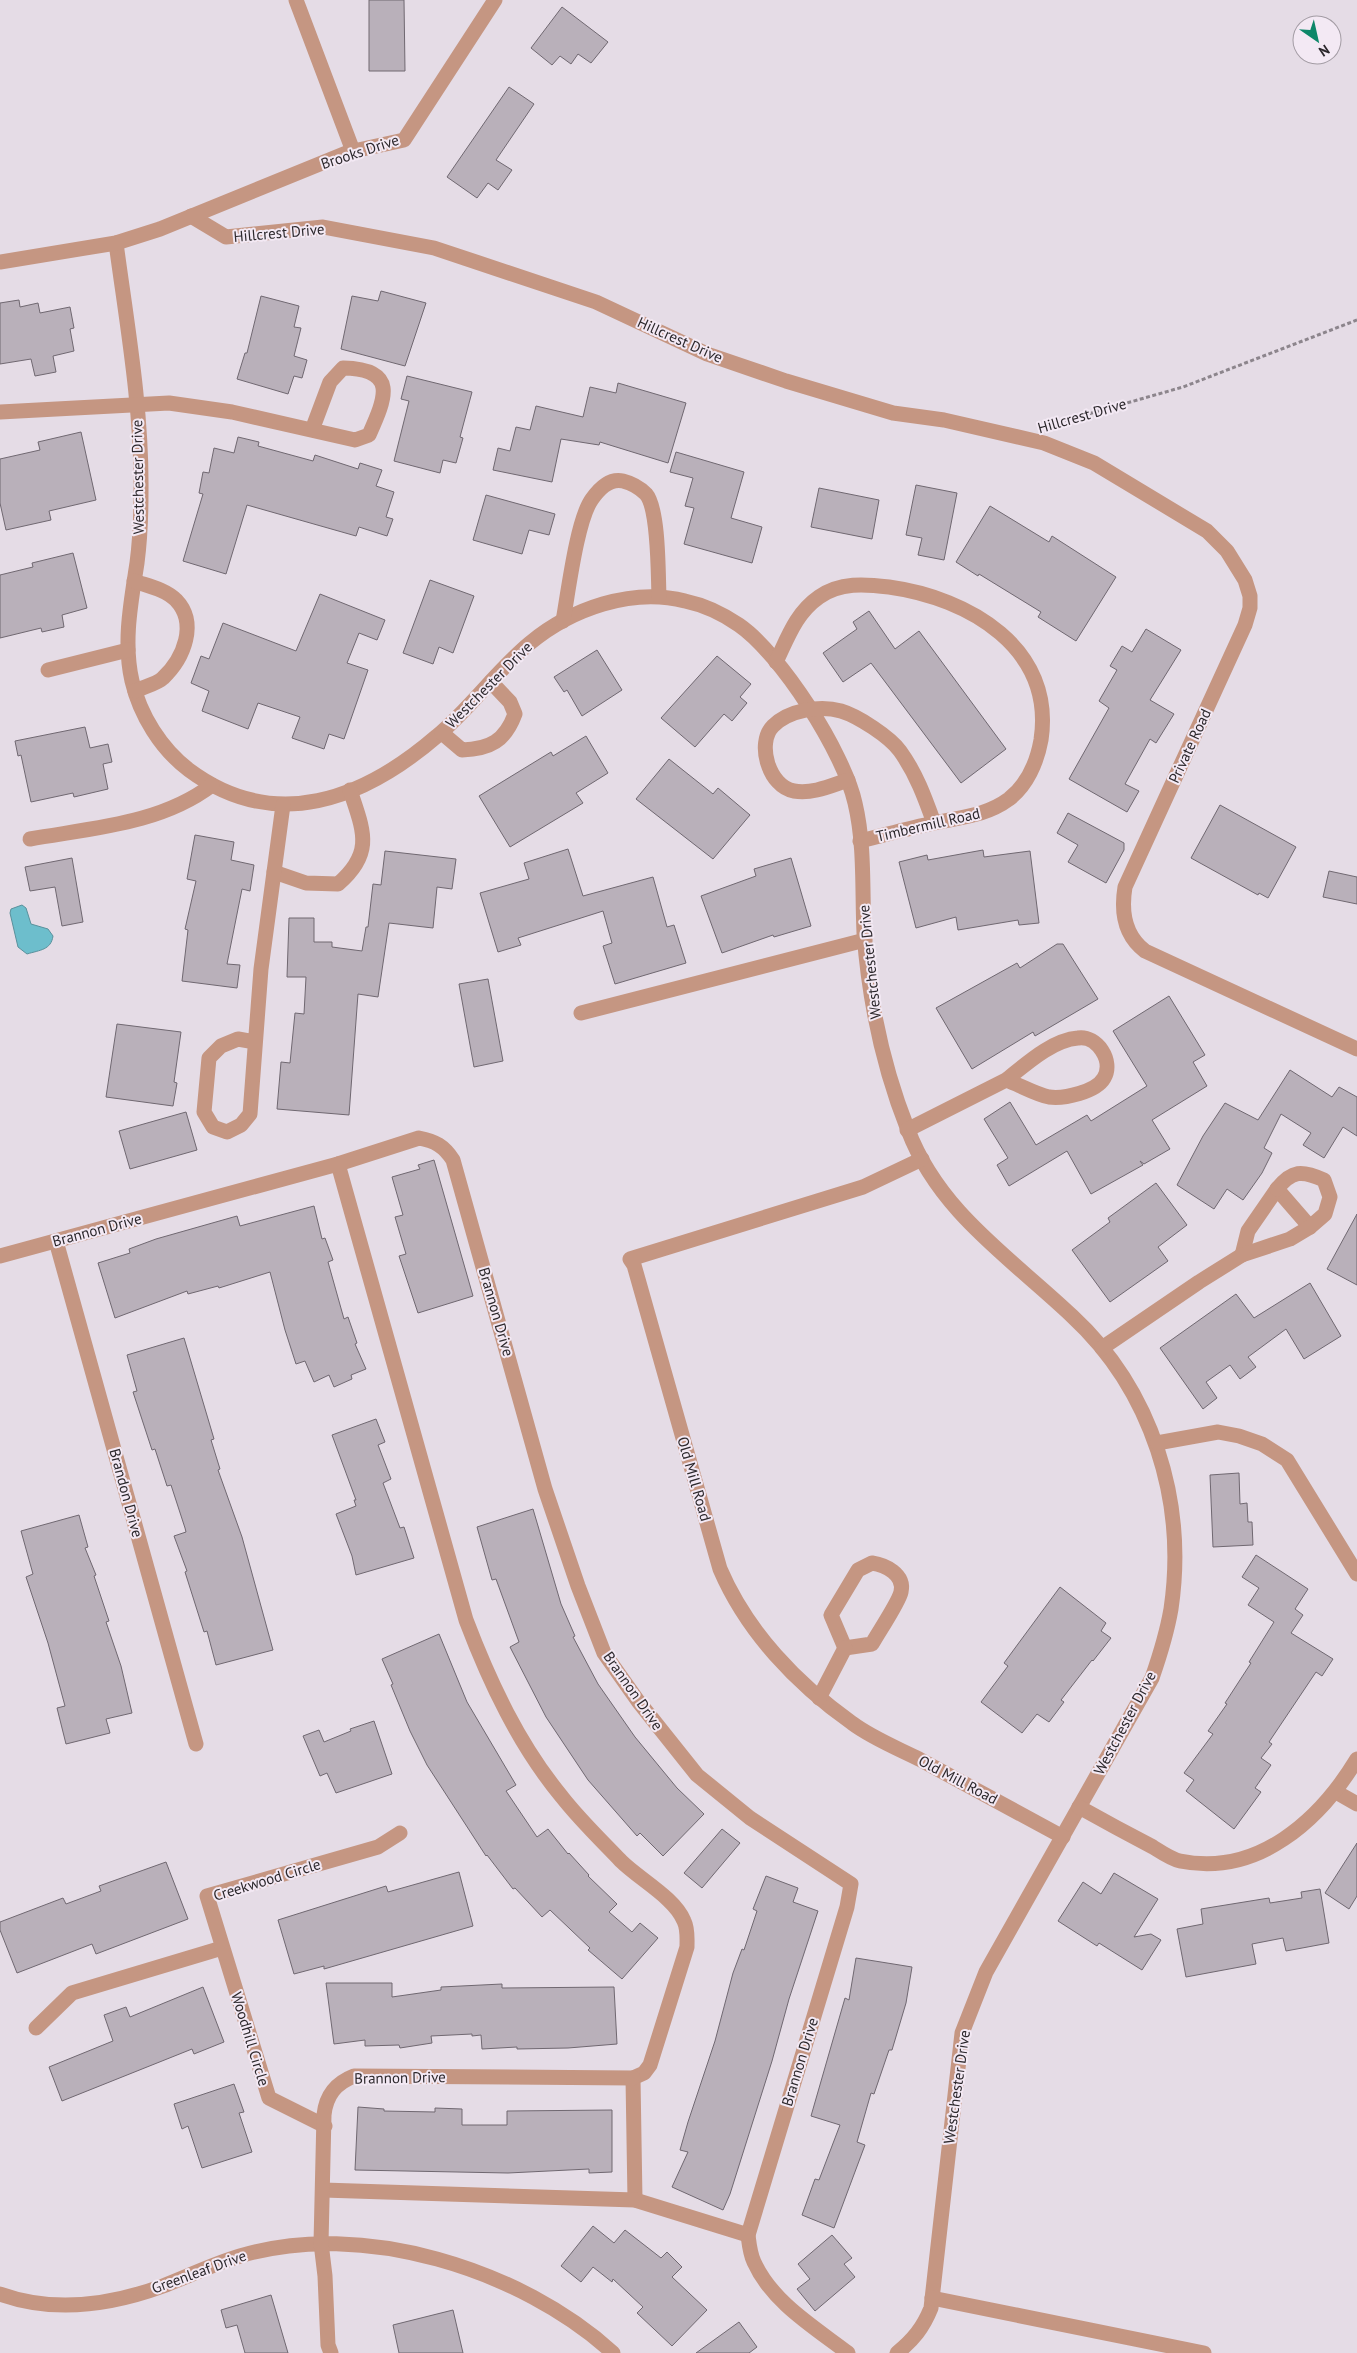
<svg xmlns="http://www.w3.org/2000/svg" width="1357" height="2353" font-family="'PT Sans',sans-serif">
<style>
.water{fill:#6dbecc;stroke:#5a919c}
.building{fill:#b9b0ba;stroke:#706871}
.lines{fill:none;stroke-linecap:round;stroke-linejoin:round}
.path{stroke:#8c858c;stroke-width:3;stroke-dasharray:4 2.5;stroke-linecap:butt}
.minor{stroke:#c59682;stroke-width:15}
.labels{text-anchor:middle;stroke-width:4;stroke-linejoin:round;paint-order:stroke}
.street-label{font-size:15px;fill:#2c282c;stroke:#f3e9f4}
</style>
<rect width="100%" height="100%" fill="#e5dce6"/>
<path class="water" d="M22 905 26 908 31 924 48 929 53 936C51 950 40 950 27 954L18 947 10 913 11 909Z"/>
<g class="building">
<polygon points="369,0 404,0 405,71 369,71"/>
<polygon points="562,7 608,42 591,63 578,54 571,64 560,56 552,65 531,48"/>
<polygon points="509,87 534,104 496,160 512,170 498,190 488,183 477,198 447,177"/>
<polygon points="381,291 426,303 405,366 341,349 352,296 378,301"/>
<polygon points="261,296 299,306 294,327 301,328 294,356 307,360 302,378 294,376 288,394 237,379 245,353 247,353"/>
<polygon points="19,300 20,307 38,303 40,313 70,307 74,328 70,329 74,351 53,356 56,372 35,376 31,359 0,364 0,303"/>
<polygon points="407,376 472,392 460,437 463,438 456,463 443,460 440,473 394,461 409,401 401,399"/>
<polygon points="618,383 686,403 668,463 600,442 599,445 561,439 552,482 493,470 498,448 510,451 516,427 530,430 536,406 583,417 590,387 616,393"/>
<polygon points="81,432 96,500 49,511 51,520 6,530 0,503 0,459 40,450 38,442"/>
<polygon points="238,437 259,442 258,446 313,461 315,455 358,469 360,463 382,470 376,486 394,492 386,517 393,519 387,536 359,527 356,536 247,505 226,574 183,561 203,494 199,493 203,472 209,473 214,448 234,453"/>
<polygon points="676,452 744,472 731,518 762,527 752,563 684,544 694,508 685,506 693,478 670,472"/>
<polygon points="916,485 957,493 944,560 918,555 922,538 906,535"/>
<polygon points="819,488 879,500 872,539 811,527"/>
<polygon points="486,495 555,514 549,535 529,530 522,554 473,540"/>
<polygon points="990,506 1049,542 1052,536 1116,577 1076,641 1038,617 1041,612 979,574 978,576 956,562"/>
<polygon points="73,553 87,608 62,615 64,627 42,632 41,628 0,638 0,575 33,567 32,563"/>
<polygon points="430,580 474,596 453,653 439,647 433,664 403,653"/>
<polygon points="320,594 385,620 377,640 359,633 347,663 368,670 344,739 329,734 324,749 292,738 300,717 258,703 248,729 202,711 209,691 191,683 201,656 209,659 223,623 296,651"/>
<polygon points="869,611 895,649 919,631 1006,749 961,783 871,663 843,682 823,653 857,629 853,622"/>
<polygon points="1146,629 1181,650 1150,700 1174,714 1156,743 1150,739 1125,784 1139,791 1127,812 1069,779 1109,708 1099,701 1117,670 1110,666 1122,646 1132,652"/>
<polygon points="597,650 622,690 582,716 567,690 564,692 554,677"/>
<polygon points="717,656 751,684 740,697 747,703 732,721 724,714 695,747 661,718"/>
<polygon points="85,727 90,748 108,744 112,762 103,764 108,789 74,797 73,793 31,802 21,755 18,756 15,741"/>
<polygon points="586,736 608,773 576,793 583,803 510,847 479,796 551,752 553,756"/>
<polygon points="669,759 713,794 718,788 750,815 713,859 636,799"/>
<polygon points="1220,805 1296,847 1268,898 1259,893 1258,895 1191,858"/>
<polygon points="1068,813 1124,843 1124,850 1106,883 1068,862 1078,845 1057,833"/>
<polygon points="195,835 234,842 231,860 254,865 250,891 242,889 227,964 240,965 237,988 182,981 188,930 185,929 196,881 187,879"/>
<polygon points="568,849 583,896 653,877 667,927 674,925 686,963 615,984 603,946 612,943 603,911 518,938 521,945 498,952 480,893 529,879 524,863"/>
<polygon points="983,850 984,857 1030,851 1039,923 1019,925 1018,920 958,930 956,917 916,928 899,862 927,855 928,860"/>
<polygon points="385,851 456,859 452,889 437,887 433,928 389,923 378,997 358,994 349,1115 277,1109 281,1062 290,1063 295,1013 304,1014 306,977 287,977 289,918 314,918 314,942 332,942 332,947 362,951 366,927 368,927 373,884 381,885"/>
<polygon points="72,858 83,922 62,926 55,887 30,891 25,867"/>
<polygon points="791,858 811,926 774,937 773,935 722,953 701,896 756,876 754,869"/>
<polygon points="1329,871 1357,877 1357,904 1323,897"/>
<polygon points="1057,944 1063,944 1098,999 1035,1036 1033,1032 972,1069 936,1008 1017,963 1020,968"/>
<polygon points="488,979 503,1061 474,1067 459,984"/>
<polygon points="1169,996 1205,1055 1193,1062 1207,1086 1152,1120 1170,1149 1144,1164 1140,1161 1143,1165 1091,1194 1067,1151 1009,1186 997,1165 1008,1158 984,1119 1010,1102 1036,1145 1087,1115 1091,1121 1147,1086 1113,1031"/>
<polygon points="117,1024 181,1032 174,1082 177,1083 173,1106 106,1097"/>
<polygon points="1290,1070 1332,1097 1339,1087 1357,1097 1357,1136 1343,1127 1324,1158 1303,1145 1311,1133 1281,1114 1264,1148 1272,1153 1262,1173 1243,1200 1227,1189 1214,1209 1177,1185 1203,1136 1225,1103 1258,1120"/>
<polygon points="186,1112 197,1150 130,1169 119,1131"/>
<polygon points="434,1160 473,1296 418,1313 399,1256 406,1254 395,1217 403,1215 392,1177 420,1169 418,1165"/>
<polygon points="1156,1183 1187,1225 1158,1247 1168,1261 1110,1302 1072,1250 1110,1222 1108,1218"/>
<polygon points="314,1206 322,1239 325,1238 333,1260 328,1262 344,1319 348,1317 357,1343 355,1344 366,1369 351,1375 352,1379 334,1387 329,1375 314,1382 305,1361 296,1364 285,1330 270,1272 219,1288 218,1286 188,1294 187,1291 115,1318 98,1263 130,1253 129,1249 156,1239 237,1216 240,1226"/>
<polygon points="1357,1214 1357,1285 1327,1269"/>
<polygon points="1310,1283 1341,1336 1304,1359 1286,1329 1248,1357 1256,1367 1240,1379 1230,1365 1206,1382 1217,1398 1203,1409 1160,1348 1236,1294 1254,1318"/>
<polygon points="184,1338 214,1439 211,1440 220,1469 218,1470 242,1537 273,1650 216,1665 207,1631 204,1632 185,1572 187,1571 174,1536 186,1532 185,1528 171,1485 167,1486 155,1449 152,1450 133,1392 137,1391 127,1355"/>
<polygon points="376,1419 385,1442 378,1445 391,1479 383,1483 400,1528 404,1527 414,1558 356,1575 352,1556 336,1514 356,1506 354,1500 356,1500 332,1435"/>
<polygon points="1239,1473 1240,1504 1247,1503 1248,1522 1252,1522 1253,1545 1213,1547 1210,1475"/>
<polygon points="533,1509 561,1604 575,1636 573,1637 598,1684 635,1737 677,1788 704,1814 663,1856 640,1833 637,1836 588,1780 546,1717 510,1647 519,1642 496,1579 492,1580 477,1527"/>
<polygon points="79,1515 88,1547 85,1548 96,1575 94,1576 109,1621 106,1622 121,1666 132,1713 106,1719 110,1733 66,1744 57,1708 65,1706 48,1643 26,1577 33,1574 21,1531"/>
<polygon points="1256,1555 1308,1589 1295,1609 1303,1615 1291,1633 1333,1659 1322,1676 1316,1672 1269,1742 1272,1744 1261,1758 1271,1765 1255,1788 1261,1792 1234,1829 1186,1791 1194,1780 1184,1773 1213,1734 1208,1731 1227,1704 1225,1703 1251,1663 1249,1662 1274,1622 1248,1605 1259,1588 1242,1577"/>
<polygon points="1060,1587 1106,1623 1101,1631 1111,1638 1093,1661 1092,1660 1061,1700 1064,1702 1049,1722 1037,1714 1022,1733 981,1702 1008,1666 1004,1663"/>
<polygon points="439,1634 467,1702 516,1785 506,1791 537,1837 548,1829 568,1854 569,1853 589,1875 588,1876 617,1904 609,1912 632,1932 640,1923 658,1938 622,1979 588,1950 590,1948 550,1910 542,1917 515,1888 513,1889 487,1855 486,1856 427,1765 410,1731 391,1685 393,1684 382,1659"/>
<polygon points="374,1721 392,1774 336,1793 327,1773 320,1776 303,1736 319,1730 324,1742 351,1731 350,1729"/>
<polygon points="722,1829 740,1843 702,1888 684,1873"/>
<polygon points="1357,1843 1357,1896 1349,1909 1325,1893"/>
<polygon points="166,1862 188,1919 96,1954 92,1944 17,1973 0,1930 0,1922 63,1898 66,1904 101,1891 99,1886"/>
<polygon points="459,1872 473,1926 324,1969 324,1966 294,1974 278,1920 386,1886 388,1892"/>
<polygon points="1114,1873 1158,1899 1134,1937 1151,1934 1161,1940 1142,1970 1099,1943 1097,1946 1058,1921 1083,1882 1101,1894"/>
<polygon points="766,1876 798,1888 793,1902 818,1911 789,1999 772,2061 730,2194 723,2210 672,2187 688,2152 680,2150 688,2122 715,2041 733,1973 742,1949 744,1950 757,1911 753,1909"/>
<polygon points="1320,1889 1329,1943 1286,1951 1283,1938 1252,1944 1256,1964 1186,1977 1177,1929 1203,1924 1201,1909 1269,1898 1270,1903 1302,1898 1301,1892"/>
<polygon points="856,1958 912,1967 906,2003 892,2050 889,2050 874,2094 871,2093 857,2142 865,2145 834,2228 802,2215 815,2179 819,2180 840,2125 811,2116 845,1998 849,2000"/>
<polygon points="326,1983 392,1983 392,1997 441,1990 441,1987 502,1984 502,1988 614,1987 617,2044 568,2048 517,2049 517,2047 482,2049 481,2035 472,2036 472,2034 431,2036 432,2043 400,2048 399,2045 365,2046 365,2040 334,2044"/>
<polygon points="203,1987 224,2042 194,2054 192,2049 62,2101 49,2067 113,2041 104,2015 126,2007 130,2017"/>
<polygon points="234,2084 244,2112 239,2113 252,2152 202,2168 188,2126 182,2129 174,2104"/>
<polygon points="358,2107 384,2109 384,2111 435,2112 435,2108 462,2109 462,2125 507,2125 507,2111 612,2110 612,2172 589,2173 589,2169 508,2173 355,2170"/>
<polygon points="593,2226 614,2243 625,2230 661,2258 667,2252 682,2267 672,2277 707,2310 672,2346 637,2313 643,2307 613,2279 612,2282 593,2267 581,2282 561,2266"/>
<polygon points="832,2235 852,2258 844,2264 855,2277 815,2311 797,2289 810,2279 798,2264"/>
<polygon points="271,2295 288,2353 245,2353 237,2325 226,2328 221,2310"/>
<polygon points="453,2310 463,2353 399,2353 393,2325"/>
<polygon points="739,2322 757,2347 749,2353 696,2353"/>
</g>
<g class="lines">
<polyline class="path" points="1046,426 1183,387 1357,320"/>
<g class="minor">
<polyline points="296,0 353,151"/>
<path d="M191 216 226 237 323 227 434 248 596 302 707 354 786 381 893 413 944 420 1044 443 1094 463 1207 531 1227 551 1245 580 1250 596V608L1245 625 1125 887C1121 911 1124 935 1145 951L1357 1049"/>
<path d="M116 243C127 325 142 408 141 492 141 515 140 540 137 563 131 602 123 642 132 681 140 715 161 749 189 770 275 834 364 799 437 736 471 708 496 671 530 643 571 609 632 587 685 601 704 605 723 614 739 625 781 654 844 753 855 803 865 845 862 890 864 933 869 1001 883 1067 908 1130 939 1212 1011 1258 1072 1316 1152 1390 1187 1501 1171 1609 1167 1632 1160 1655 1152 1678L986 1972 962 2033 931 2308C923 2328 913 2340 897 2353"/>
<polyline points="0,262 116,243 160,229 349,152 404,140 495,0"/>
<path d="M0 412 169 403 232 412 355 440 369 435C386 397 398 369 343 368L330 382 312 430"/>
<path d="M134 581C148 586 165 589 176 600 198 623 184 658 163 678 157 684 143 687 135 691"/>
<path d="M563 621C568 594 577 519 592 499 599 489 610 478 623 481 631 483 640 488 646 494 659 509 658 575 659 596"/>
<path d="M776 662C788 637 796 613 819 597 840 582 865 584 889 587 969 598 1055 648 1041 740 1037 762 1027 785 1009 799 986 816 961 817 934 823 909 828 885 835 860 841"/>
<polyline points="48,670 128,650"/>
<path d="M442 733 462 750C490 749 505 741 515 714L510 702 491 682"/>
<path d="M848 780C830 786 813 794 794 791 769 787 756 743 773 726 789 710 820 705 841 711 858 716 890 737 900 751 916 773 925 798 934 823"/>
<path d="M30 839C92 828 161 824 212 785"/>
<path d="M274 872 306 883 338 884C375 852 363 830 350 790"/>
<polyline points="581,1013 865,940"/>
<polyline points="255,1042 238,1039 221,1046 209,1058 204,1112 213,1127 227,1132 241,1125 250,1114 261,969 283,805"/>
<path d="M907 1130 1006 1080C1020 1085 1035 1094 1049 1097 1064 1099 1096 1092 1104 1078 1114 1061 1097 1035 1078 1038 1052 1040 1026 1064 1006 1080"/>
<path d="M922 1159 863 1187 630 1259 634 1265 720 1569C747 1632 797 1684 852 1723 872 1738 897 1748 919 1759 967 1785 1015 1811 1063 1837"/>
<path d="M338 1164 466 1620C490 1683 519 1745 562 1797 580 1820 601 1840 621 1861 639 1879 675 1898 684 1921 688 1929 687 1938 687 1947L650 2065 644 2073 633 2078 635 2200"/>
<polyline points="56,1241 196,1744"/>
<polyline points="1242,1255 1248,1231 1277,1189 1310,1227"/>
<path d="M0 1256 338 1164 419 1138C435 1141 444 1146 453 1160L545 1489 578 1586 604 1653 638 1701 697 1775 750 1818 851 1884 847 1907 748 2235C749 2243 750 2254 754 2262 772 2302 814 2327 848 2353"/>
<path d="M1102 1348 1199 1282 1242 1255 1290 1239 1310 1227 1325 1214 1330 1197 1324 1180C1302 1170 1292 1170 1277 1189"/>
<polyline points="1157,1443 1218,1432 1239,1436 1262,1444 1287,1460 1357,1574"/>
<path d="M872 1563C885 1565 905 1574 901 1592 899 1602 878 1633 872 1644L845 1648 831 1615 858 1570Z"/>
<polyline points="819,1698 845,1648"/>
<polyline points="1336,1792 1357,1804"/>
<path d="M1079 1807C1104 1821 1128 1834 1153 1847 1161 1852 1171 1859 1180 1861 1258 1877 1320 1820 1357 1759"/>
<polyline points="36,2028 72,1993 222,1948"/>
<polyline points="325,2126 269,2098 207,1896 378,1847 400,1833"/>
<polyline points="323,2190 635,2200 748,2235"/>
<path d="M0 2294C53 2313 111 2305 163 2286 189 2276 213 2264 240 2256 361 2219 521 2269 613 2353"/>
<polyline points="932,2298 1204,2353"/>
<path d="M331 2353 328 2345 325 2276 321 2243 324 2115C326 2095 336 2083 354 2076L633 2078"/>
</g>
</g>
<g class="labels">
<g class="street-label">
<text transform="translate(360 152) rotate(-18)" y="5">Brooks Drive</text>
<text transform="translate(279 233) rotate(-5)" y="5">Hillcrest Drive</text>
<text transform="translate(680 340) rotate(24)" y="5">Hillcrest Drive</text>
<text transform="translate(1082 416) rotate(-16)" y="5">Hillcrest Drive</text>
<text transform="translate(138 477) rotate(-91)" y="5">Westchester Drive</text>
<text transform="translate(489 685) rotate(-45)" y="5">Westchester Drive</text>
<text transform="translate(1190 746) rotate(-65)" y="5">Private Road</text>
<text transform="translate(928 825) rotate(-13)" y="5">Timbermill Road</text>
<text transform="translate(870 962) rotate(-96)" y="5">Westchester Drive</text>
<text transform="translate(97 1230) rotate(-15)" y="5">Brannon Drive</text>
<text transform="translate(496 1312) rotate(74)" y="5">Brannon Drive</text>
<text transform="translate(694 1479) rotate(74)" y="5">Old Mill Road</text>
<text transform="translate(126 1493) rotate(75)" y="5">Brandon Drive</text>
<text transform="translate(633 1691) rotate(55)" y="5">Brannon Drive</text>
<text transform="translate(1125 1723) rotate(-62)" y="5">Westchester Drive</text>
<text transform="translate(958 1780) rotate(28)" y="5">Old Mill Road</text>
<text transform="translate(267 1880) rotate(-17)" y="5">Creekwood Circle</text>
<text transform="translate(250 2039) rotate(73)" y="5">Woodhill Circle</text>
<text transform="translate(800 2062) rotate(-73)" y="5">Brannon Drive</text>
<text transform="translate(400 2078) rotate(-1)" y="5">Brannon Drive</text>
<text transform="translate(957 2087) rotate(-82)" y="5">Westchester Drive</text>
<text transform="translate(199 2272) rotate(-20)" y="5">Greenleaf Drive</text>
</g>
</g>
<g transform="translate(1317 40) rotate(146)"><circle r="24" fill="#f3e9f4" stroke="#a39ca4"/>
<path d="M0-4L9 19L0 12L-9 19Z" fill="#0d8769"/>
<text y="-8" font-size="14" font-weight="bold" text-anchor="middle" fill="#2c282c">N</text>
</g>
</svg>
